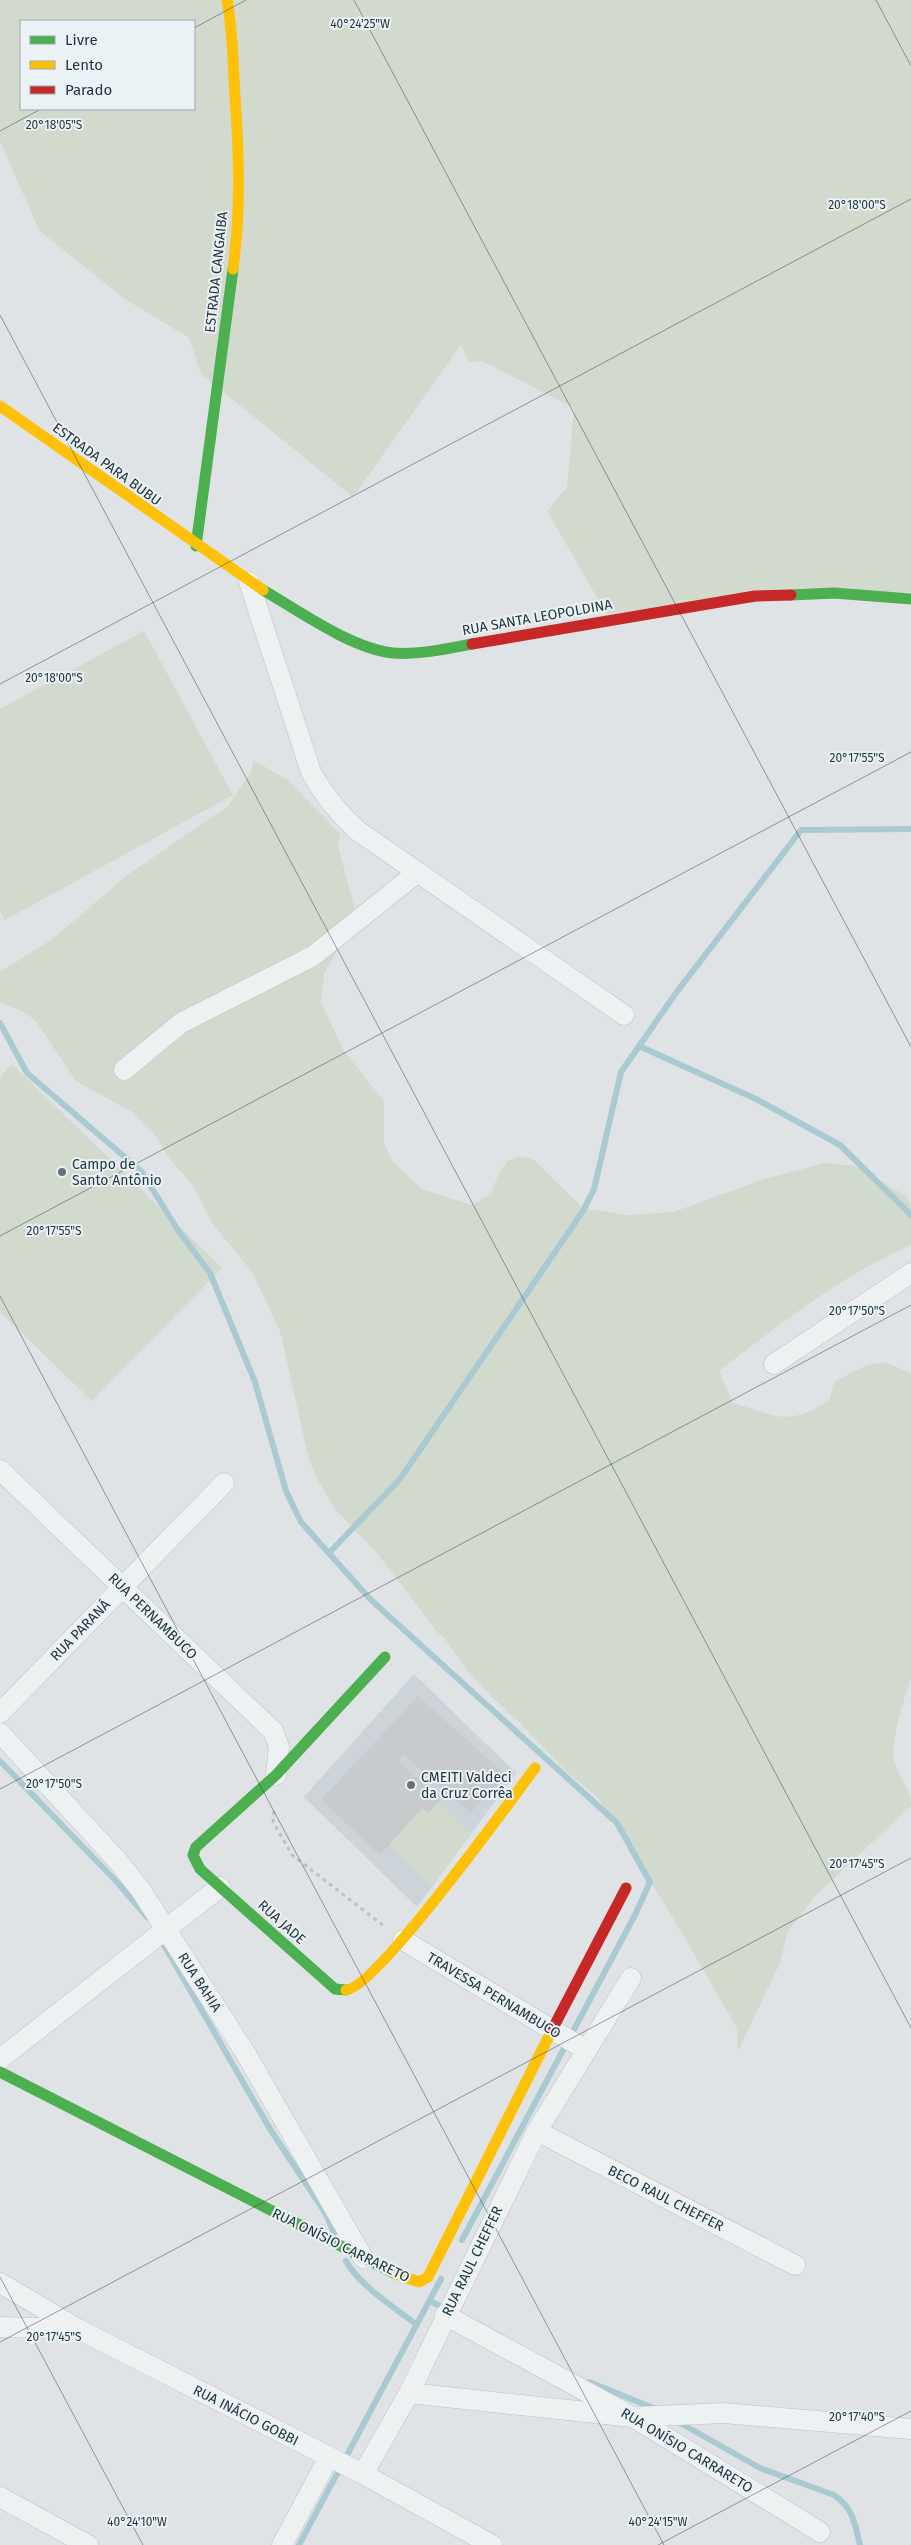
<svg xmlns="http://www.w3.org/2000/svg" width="911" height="2545" font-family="'Fira Sans',sans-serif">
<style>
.built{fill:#ccd4d9}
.green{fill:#d2dace;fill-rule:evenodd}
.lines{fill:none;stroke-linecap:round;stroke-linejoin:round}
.stream{stroke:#aacad3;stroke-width:6}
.building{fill:#c7cbcd}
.street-casing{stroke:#bdc1c3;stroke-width:21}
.path{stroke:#bdc3c5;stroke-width:3;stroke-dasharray:4 4;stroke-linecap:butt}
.street{stroke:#eef1f2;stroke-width:20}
.fast{stroke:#4caf50;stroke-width:11}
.slow{stroke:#ffc107;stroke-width:11}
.jam{stroke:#c62828;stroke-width:11}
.ticks{fill:none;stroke:#24363f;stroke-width:1;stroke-opacity:0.45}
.poi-dot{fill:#657379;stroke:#ebf2f5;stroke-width:2}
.labels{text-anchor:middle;stroke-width:4;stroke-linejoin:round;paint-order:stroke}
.street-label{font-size:14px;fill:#24363f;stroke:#ebf2f5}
.poi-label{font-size:14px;fill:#24363f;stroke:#ebf2f5;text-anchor:start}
.ticks-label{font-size:12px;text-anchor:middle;fill:#24363f;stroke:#ebf2f5;stroke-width:4;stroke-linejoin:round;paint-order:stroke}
</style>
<rect width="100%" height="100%" fill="#dfe3e5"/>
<polygon class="built" points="414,1674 516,1773 417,1907 304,1797"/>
<g class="green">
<path d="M0 0H911V592L606 613 547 511 567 487 574 408 482 361 469 362 461 345 353 497 201 374 189 338 123 298 39 230 0 141ZM21 21H194V109H21Z"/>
<polygon points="144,631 233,795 5,920 0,911 0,709"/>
<path d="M253 760 288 780 340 834 338 846 355 910 348 931 324 974 321 1002 344 1051 384 1101V1142L392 1161 422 1189 472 1205 491 1194 499 1172 508 1161 519 1157 532 1158 583 1208 627 1215 673 1212 765 1179 824 1163 856 1166 906 1196 911 1206V1244L909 1246C839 1277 779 1325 719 1371L733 1403C778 1416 786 1427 829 1401L834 1382 867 1365 885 1362 911 1373V1678C905 1697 888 1747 895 1764 901 1782 911 1786 911 1806L815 1896 788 1931 780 1963 738 2051 737 2028 673 1918 598 1798 566 1771 520 1723 493 1698 468 1672 445 1639 438 1633 377 1553 334 1508 315 1475 307 1452 280 1331 252 1272 212 1223 194 1187 169 1158 153 1132 132 1112 76 1081 35 1020 22 1011 0 1002V972L54 938 126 876 228 806 252 770Z"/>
<polygon points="12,1064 222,1268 92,1401 0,1312 0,1077"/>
<polygon points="438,1802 471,1834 432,1886 389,1845 422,1808"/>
</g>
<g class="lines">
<g class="stream">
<polyline points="0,1023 27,1073 141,1171 178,1230 210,1273 255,1382 286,1491 301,1522 370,1599 617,1823 650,1882 635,1915 462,2240"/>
<polyline points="639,1046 756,1099 840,1145 911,1215"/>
<polyline points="329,1553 400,1479 583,1211 594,1189 621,1072 676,993 801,830 911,829"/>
<polyline points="0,1761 115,1880 147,1917"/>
<polyline points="160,1938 270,2129 326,2214 334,2233"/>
<path d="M346 2261C359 2285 395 2308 417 2325"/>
<polyline points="430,2301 446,2309"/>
<polyline points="589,2382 656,2409"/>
<path d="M673 2419 760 2468 834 2495C854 2509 854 2522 860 2545"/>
<polyline points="299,2545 441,2279"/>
</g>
</g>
<polygon class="building" points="418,1696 506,1775 470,1813 404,1755 399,1761 440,1800 428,1813 422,1808 380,1855 321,1800"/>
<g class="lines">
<defs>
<g id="street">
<path d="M249 582 311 772C324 796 338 813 358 831L624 1015"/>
<polyline points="124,1070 181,1023 313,956 418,872"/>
<polyline points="774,1364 911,1273"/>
<polyline points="0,1470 273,1731 279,1747 276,1775"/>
<polyline points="0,1713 224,1483"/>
<polyline points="0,1733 117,1860 140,1889 246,2054 363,2258"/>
<polyline points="403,1940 586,2050"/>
<polyline points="0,2059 220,1887"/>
<polyline points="537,2131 795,2265"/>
<polyline points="0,2283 78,2329 363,2474 492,2545"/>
<polyline points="445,2315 633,2417 820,2532"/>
<polyline points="0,2327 75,2329"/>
<polyline points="409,2393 633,2417 724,2413 911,2429"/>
<polyline points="363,2474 409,2393 537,2131 631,1978"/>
<polyline points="0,2497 88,2545"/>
<polyline points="282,2545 329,2457"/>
</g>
</defs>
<use href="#street" class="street-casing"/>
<polyline class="path" points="274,1811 273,1822 292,1855 384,1926"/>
<use href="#street" class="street"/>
<g class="fast">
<polyline points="196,546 233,269"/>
<path d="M263 590C299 611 352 649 393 653 419 655 446 649 472 644"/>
<polyline points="791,595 834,593 911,599"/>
<polyline points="346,1990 335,1989 200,1869 193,1855 196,1847 276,1775 385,1657"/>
<polyline points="0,2072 396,2274"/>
</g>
<g class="slow">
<path d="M227 0C233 32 233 64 235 96 239 154 241 211 233 269"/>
<polyline points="0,406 263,590"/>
<path d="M346 1990C374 1990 511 1800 535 1768"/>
<polyline points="396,2274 419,2282 428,2277 552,2030"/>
</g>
<g class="jam">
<polyline points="472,644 755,596 791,595"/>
<polyline points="552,2030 626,1888"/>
</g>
</g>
<path class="ticks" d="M354 0 911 1047M876 0 911 66M194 28 246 0M0 131 41 109M0 315 911 2028M0 684 911 199M0 1236 911 752M0 1296 664 2545M0 1789 911 1305M0 2277 143 2545M0 2342 911 1858M658 2545 911 2411"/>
<g class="poi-dot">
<circle cx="62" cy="1172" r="5"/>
<circle cx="411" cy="1785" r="5"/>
</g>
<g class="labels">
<g class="street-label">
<text transform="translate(216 272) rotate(-84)" y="5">ESTRADA CANGAIBA</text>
<text transform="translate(107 464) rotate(36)" y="5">ESTRADA PARA BUBU</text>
<text transform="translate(537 617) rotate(-10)" y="5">RUA SANTA LEOPOLDINA</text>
<text transform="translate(153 1616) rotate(44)" y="5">RUA PERNAMBUCO</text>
<text transform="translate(80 1630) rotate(-46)" y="5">RUA PARANÁ</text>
<text transform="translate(282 1922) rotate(42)" y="5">RUA JADE</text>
<text transform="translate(200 1982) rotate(57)" y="5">RUA BAHIA</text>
<text transform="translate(494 1995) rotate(31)" y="5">TRAVESSA PERNAMBUCO</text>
<text transform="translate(666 2198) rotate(27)" y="5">BECO RAUL CHEFFER</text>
<text transform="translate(341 2245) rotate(26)" y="5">RUA ONÍSIO CARRARETO</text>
<text transform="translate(472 2261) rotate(-64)" y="5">RUA RAUL CHEFFER</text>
<text transform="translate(246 2415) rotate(27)" y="5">RUA INÁCIO GOBBI</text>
<text transform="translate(687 2450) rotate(31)" y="5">RUA ONÍSIO CARRARETO</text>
</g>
<g class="poi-label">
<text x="72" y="1169">Campo de<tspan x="72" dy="16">Santo Antônio</tspan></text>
<text x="421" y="1782">CMEITI Valdeci<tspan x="421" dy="16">da Cruz Corrêa</tspan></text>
</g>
</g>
<g class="ticks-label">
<text x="360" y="28">40°24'25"W</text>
<text x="54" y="129">20°18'05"S</text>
<text x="857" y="209">20°18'00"S</text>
<text x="54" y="682">20°18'00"S</text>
<text x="857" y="762">20°17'55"S</text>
<text x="54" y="1235">20°17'55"S</text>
<text x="857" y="1315">20°17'50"S</text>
<text x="54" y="1788">20°17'50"S</text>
<text x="857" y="1868">20°17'45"S</text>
<text x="54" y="2341">20°17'45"S</text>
<text x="857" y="2421">20°17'40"S</text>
<text x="137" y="2526">40°24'10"W</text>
<text x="658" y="2526">40°24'15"W</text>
</g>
<rect x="20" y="20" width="175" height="90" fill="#ebf2f5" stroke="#9ba7ac"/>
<rect x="30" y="36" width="25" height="8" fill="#4caf50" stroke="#9ba7ac"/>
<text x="65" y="45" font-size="15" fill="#24363f">Livre</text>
<rect x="30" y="61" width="25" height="8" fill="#ffc107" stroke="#9ba7ac"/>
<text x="65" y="70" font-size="15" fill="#24363f">Lento</text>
<rect x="30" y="86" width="25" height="8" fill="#c62828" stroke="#9ba7ac"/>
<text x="65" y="95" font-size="15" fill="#24363f">Parado</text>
</svg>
